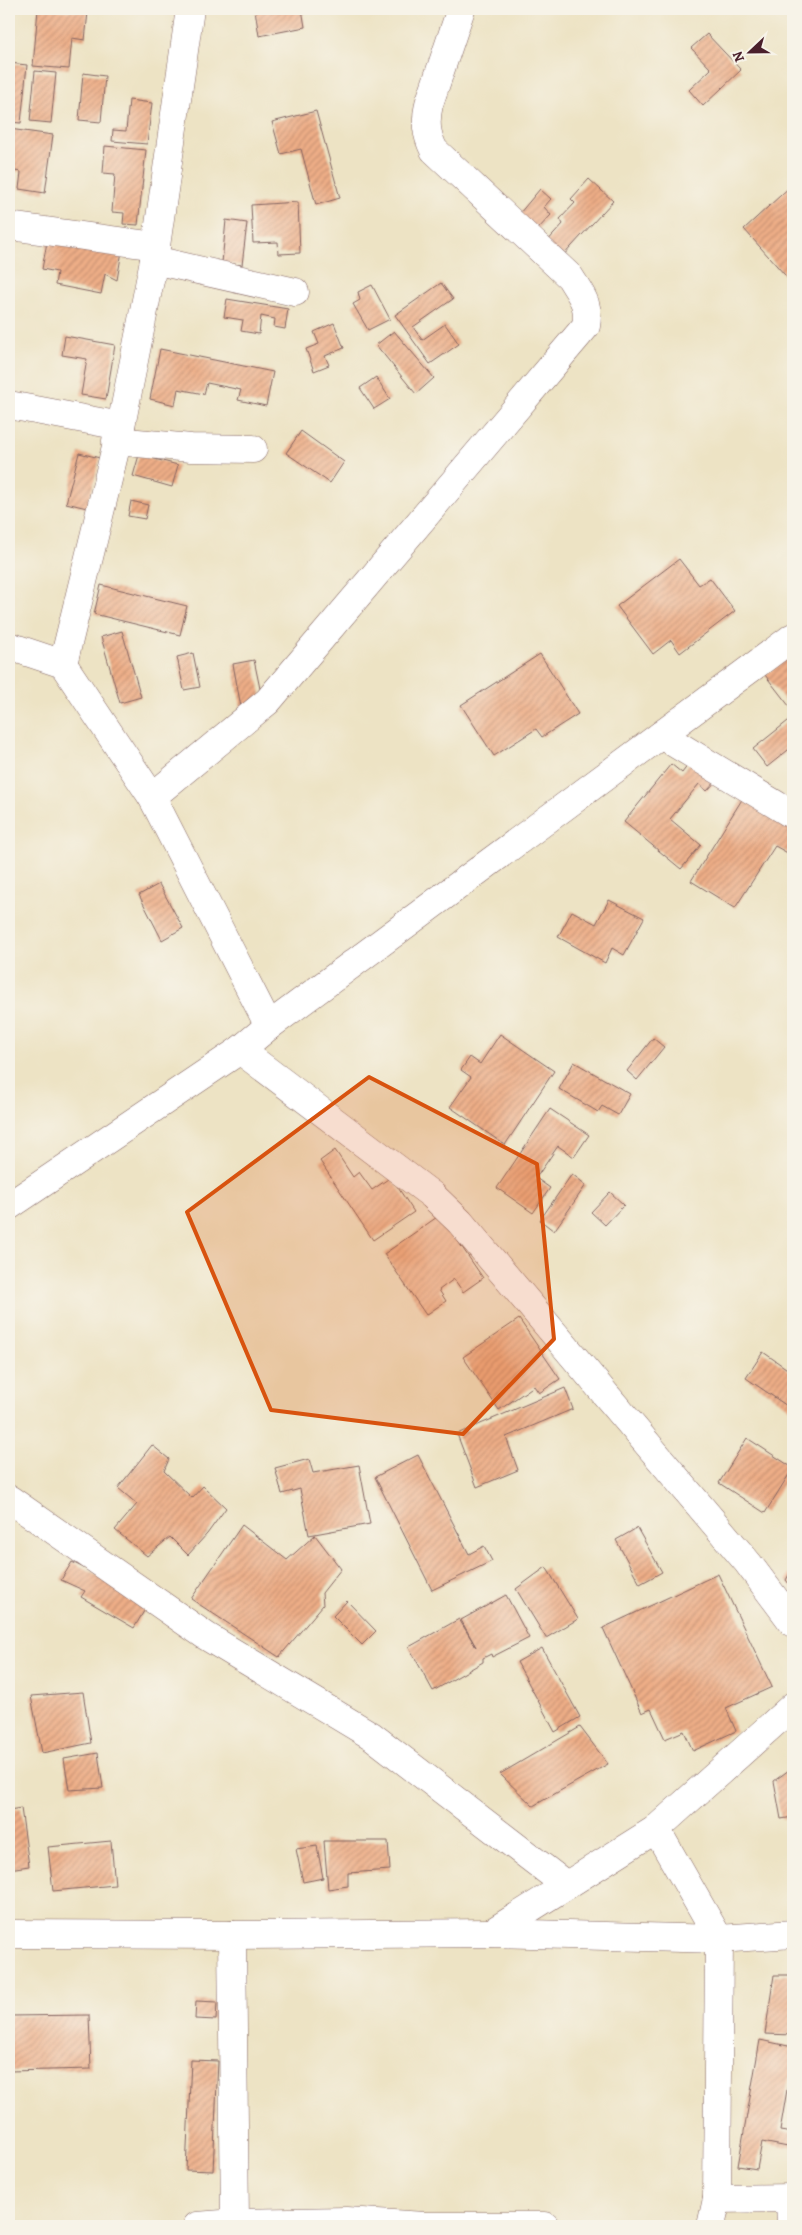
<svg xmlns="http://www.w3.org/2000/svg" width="802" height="2235" font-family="Alegreya,serif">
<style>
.building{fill:url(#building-hatch)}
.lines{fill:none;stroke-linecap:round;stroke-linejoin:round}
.minor-casing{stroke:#836461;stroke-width:29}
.tertiary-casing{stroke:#836461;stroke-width:29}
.primary-casing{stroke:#836461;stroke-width:29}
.minor{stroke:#fff;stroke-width:28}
.tertiary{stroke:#fff;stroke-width:28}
.primary{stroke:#fff;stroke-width:28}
.marked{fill:#d8530f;fill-opacity:0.2;stroke:#d8530f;stroke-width:4;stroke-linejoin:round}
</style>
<defs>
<pattern id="building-hatch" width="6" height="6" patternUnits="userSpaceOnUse" patternTransform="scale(1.25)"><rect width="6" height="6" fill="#eeae87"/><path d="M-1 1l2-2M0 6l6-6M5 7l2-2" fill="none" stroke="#c38d6f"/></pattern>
</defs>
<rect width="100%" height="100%" fill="#f7f3e8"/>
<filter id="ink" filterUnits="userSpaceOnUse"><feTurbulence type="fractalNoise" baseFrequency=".02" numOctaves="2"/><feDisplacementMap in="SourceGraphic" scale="10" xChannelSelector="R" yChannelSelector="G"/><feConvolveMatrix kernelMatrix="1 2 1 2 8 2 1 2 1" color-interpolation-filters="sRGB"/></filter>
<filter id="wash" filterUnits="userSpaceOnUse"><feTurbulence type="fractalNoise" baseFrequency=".0096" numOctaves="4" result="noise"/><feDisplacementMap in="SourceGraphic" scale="20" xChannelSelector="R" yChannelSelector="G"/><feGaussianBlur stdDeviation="1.12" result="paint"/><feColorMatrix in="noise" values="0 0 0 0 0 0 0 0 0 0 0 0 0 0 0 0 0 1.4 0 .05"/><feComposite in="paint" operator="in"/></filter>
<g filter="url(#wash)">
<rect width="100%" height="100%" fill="#ede3c4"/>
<g id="blocks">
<g class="building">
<polygon points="38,9 88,12 85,40 72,38 69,69 33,66"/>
<polygon points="260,9 302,9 305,27 259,36 255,10"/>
<polygon points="707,34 741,70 703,106 689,90 711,69 691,48"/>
<polygon points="9,63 27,65 21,123 9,122"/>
<polygon points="35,71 56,73 51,123 30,121"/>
<polygon points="83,73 105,76 101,122 79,120"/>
<polygon points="129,100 152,103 147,144 112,141 113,130 126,131"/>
<polygon points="316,111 340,198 316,205 301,149 281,154 272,122"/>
<polygon points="9,129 53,135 45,193 19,189 21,172 9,170"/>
<polygon points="105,146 146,150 138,225 123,224 124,213 112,212 115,174 103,173"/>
<polygon points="589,179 613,201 561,258 545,244 563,224 560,219 575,203 571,199"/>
<polygon points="793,184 793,284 744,229"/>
<polygon points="540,189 551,199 544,207 551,215 537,230 519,214"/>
<polygon points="298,202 300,253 279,254 278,242 253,243 251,205"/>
<polygon points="226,220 247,223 242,265 222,263"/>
<polygon points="48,237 122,251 117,280 105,274 101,294 55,285 57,272 42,269"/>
<polygon points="441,283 453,299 413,327 422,340 445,324 459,344 430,364 395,315"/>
<polygon points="372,285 390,319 368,330 353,304 360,300 358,292"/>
<polygon points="227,299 288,309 285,329 274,327 275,319 261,316 259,334 241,331 243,320 224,317"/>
<polygon points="334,323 344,348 325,356 329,365 314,371 306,349 319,344 314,332"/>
<polygon points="394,331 434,378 416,394 376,345"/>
<polygon points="65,336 115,345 106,399 81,395 87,359 62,355"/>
<polygon points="160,349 273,372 266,406 238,400 241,390 207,383 204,394 178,389 175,405 150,399"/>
<polygon points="376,377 390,399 374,409 360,388"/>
<polygon points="301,431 344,462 330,483 286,453"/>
<polygon points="79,453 100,458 87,508 66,503"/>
<polygon points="139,455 178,465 172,487 133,476"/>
<polygon points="131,501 148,505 145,519 128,516"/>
<polygon points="679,559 699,585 710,578 735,611 680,653 671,640 653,654 617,606"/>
<polygon points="101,585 187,606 180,635 94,614"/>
<polygon points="122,631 141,697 120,703 101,637"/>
<polygon points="193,653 200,687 184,690 177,657"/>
<polygon points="540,654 578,714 542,737 536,729 494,756 461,705"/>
<polygon points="786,658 793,667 793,711 765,675"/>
<polygon points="254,660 263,703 241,707 233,664"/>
<polygon points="793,717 793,746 767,767 753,749"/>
<polygon points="694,757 719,778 707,791 699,784 670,819 701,845 681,869 624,822 671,764 682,773"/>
<polygon points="743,798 793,831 793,856 775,846 735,908 691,881"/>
<polygon points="159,884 183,928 162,940 139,895"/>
<polygon points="609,900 644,918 624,955 612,948 605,963 558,937 572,911 596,924"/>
<polygon points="500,1034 554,1071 505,1145 450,1107 471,1077 461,1070 470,1057 480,1064"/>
<polygon points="653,1038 664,1047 637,1080 627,1071"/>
<polygon points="574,1062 630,1094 618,1115 602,1106 598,1112 559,1089"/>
<polygon points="550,1109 589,1135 574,1157 558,1146 536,1178 550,1188 533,1213 497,1188"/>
<polygon points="335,1150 353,1177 359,1172 372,1190 391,1177 414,1212 373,1240 320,1161"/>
<polygon points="572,1174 586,1185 554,1231 540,1220"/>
<polygon points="610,1192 624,1205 605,1225 591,1212"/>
<polygon points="440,1215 483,1278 463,1292 454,1279 439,1290 446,1301 426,1315 384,1254"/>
<polygon points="519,1319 560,1379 539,1393 534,1386 499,1410 463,1357"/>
<polygon points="763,1352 793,1373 793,1410 746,1378"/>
<polygon points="565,1388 573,1409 506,1437 518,1470 477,1487 457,1434"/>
<polygon points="747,1438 793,1468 765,1513 719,1483"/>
<polygon points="152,1445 169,1459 164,1471 192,1498 203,1486 226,1508 207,1534 188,1555 170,1537 147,1556 115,1530 137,1504 118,1488"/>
<polygon points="418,1455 469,1554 484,1546 492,1561 432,1590 375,1477"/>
<polygon points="309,1459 313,1473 359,1465 370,1524 309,1535 300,1489 282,1494 275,1468"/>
<polygon points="242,1525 287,1560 315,1535 341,1569 322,1593 323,1605 279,1657 191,1599"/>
<polygon points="637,1528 662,1572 640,1584 616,1540"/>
<polygon points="72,1562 150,1601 134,1628 81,1597 85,1591 61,1580"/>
<polygon points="546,1567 578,1619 546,1638 516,1589"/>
<polygon points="793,1568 793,1589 786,1580"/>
<polygon points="718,1574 772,1687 726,1708 736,1731 693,1751 684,1731 665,1739 651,1709 642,1713 603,1628"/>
<polygon points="506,1595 529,1638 492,1657 491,1654 483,1658 483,1662 433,1691 409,1647 459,1619 476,1647 461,1620"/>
<polygon points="347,1601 376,1631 362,1645 333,1616"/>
<polygon points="542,1648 580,1717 555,1732 517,1662"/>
<polygon points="83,1692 91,1743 42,1753 31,1696"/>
<polygon points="580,1727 608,1764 533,1806 500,1774"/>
<polygon points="98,1753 103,1788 69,1790 64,1759"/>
<polygon points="793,1767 793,1817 781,1819 774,1781"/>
<polygon points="21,1808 29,1866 9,1869 9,1810"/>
<polygon points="111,1841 115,1885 53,1891 48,1847"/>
<polygon points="324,1841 388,1841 390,1870 348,1873 348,1886 328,1889"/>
<polygon points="317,1846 323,1878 303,1882 296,1849"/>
<polygon points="774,1975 793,1975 793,2035 765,2034"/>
<polygon points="196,2001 217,2002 216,2020 195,2019"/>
<polygon points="89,2015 91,2069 9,2071 9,2016"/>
<polygon points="760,2040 793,2047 793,2079 789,2078 780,2131 793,2133 793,2148 762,2142 757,2169 738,2166"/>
<polygon points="191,2060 218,2061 213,2171 186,2170"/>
</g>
</g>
</g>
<g filter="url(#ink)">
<use href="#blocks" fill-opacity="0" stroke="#836461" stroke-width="1"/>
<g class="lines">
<defs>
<g id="minor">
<polyline points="9,226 156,246"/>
<polyline points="154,260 295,292"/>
<polyline points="9,405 121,426"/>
<polyline points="116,441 191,448 253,449"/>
<polyline points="9,646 63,664 152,797 269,1026"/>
<polyline points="63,664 121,426 154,260 190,9"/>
<polyline points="661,735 793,815"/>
<path d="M152 797 268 701 586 326C590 304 581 295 570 277L434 150C426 134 425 122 429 104L461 9"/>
<polyline points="240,1050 432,1195 460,1222 748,1563 793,1623"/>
<polyline points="9,1499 206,1636 372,1736 566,1885"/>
<polyline points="232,1935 235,2223"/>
<polyline points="790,2198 791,2226"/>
<polyline points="717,2199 793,2198"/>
<polyline points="197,2226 235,2223 346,2221 424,2226 545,2226"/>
</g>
<g id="tertiary">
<polyline points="9,1206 240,1050 269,1026 793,637"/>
<polyline points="656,1829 719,1939 717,2199 711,2226"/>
<polyline points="491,1933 656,1829 793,1706"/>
</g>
<polyline id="primary" points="9,1934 232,1935 491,1933 719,1939 793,1934"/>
</defs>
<use href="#minor" class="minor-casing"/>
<use href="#tertiary" class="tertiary-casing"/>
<use href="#primary" class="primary-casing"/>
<use href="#minor" class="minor"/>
<use href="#tertiary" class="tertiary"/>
<use href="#primary" class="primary"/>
</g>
</g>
<path class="marked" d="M369 1077 537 1164 554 1339 463 1434 271 1410 187 1212Z"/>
<rect width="802" height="2235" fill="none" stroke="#f7f3e8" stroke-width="30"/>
<g transform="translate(750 52) rotate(248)" stroke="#f7f3e8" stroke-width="4" paint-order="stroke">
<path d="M0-4L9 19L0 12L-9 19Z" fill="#4a1f2b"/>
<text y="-8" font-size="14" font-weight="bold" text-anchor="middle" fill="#4a1f2b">N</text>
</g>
</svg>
